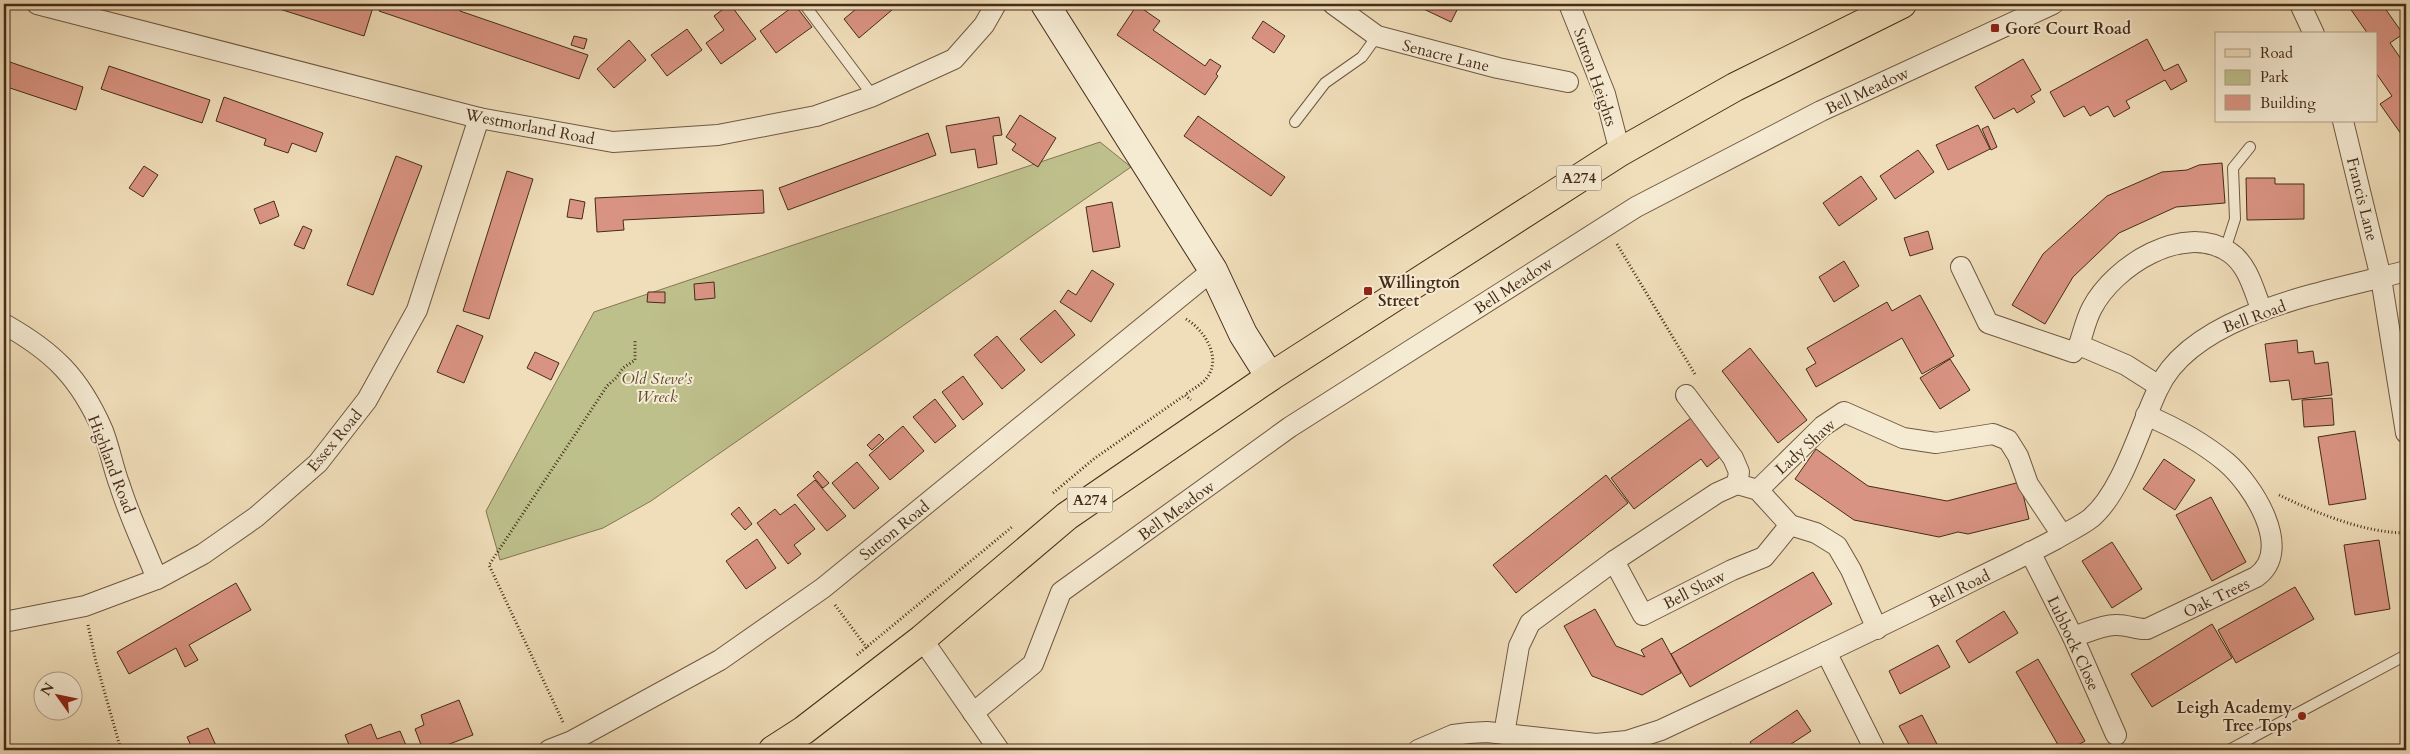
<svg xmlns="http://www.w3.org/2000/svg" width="2410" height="754" font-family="Cardo,serif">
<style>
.green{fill:#bec08c;stroke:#827652}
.building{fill:#d99382;stroke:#452c19}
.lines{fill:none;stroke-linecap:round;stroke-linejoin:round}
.lane-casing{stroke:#705841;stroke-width:12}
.street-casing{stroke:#705841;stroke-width:22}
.secondary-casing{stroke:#452c19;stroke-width:30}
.primary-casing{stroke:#452c19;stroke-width:30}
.path{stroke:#452c19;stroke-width:3;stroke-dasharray:1 2.5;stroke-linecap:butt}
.lane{stroke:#f5ead2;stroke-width:10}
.street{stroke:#f5ead2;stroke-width:20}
.secondary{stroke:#f5ead2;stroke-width:28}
.primary{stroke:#f0deba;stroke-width:28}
.poi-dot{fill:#8f2418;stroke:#f5ead2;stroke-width:2}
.labels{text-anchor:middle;stroke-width:4;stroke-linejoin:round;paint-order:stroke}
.shield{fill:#f5ead2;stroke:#7a6550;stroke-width:1}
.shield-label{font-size:15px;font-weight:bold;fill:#452c19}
.poi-label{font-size:16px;font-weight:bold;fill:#452c19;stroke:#f5ead2;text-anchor:start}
.street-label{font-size:16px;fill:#452c19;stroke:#f5ead2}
.park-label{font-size:16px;font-style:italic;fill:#5d4a30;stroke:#f5ead2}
</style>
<rect width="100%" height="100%" fill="#f0deba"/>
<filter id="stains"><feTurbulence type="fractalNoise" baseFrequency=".004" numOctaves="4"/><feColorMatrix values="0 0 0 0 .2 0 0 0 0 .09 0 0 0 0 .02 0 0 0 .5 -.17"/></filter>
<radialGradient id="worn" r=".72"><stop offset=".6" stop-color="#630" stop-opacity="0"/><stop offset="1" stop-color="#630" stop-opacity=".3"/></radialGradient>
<polygon class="green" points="1100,142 1131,167 651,501 603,528 500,560 486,511 594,312"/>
<g class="building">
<polygon points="264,4 345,5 374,4 364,36"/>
<polygon points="381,4 418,4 436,10 438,4 451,4 461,7 460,11 588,55 579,79 379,11"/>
<polygon points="730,4 756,39 721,64 706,43 724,30 714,16"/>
<polygon points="862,4 899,4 859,38 844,19"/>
<polygon points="1413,4 1460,4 1451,22"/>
<polygon points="2347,4 2382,4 2403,34 2390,43 2406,66 2406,141 2380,104 2392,96 2376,73 2376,34 2368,34"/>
<polygon points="795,5 812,27 776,53 760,31"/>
<polygon points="1137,5 1160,21 1153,30 1205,66 1210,59 1221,66 1216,74 1218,76 1205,95 1117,35"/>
<polygon points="1263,21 1285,36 1274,53 1252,38"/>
<polygon points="687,29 702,50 667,76 651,55"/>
<polygon points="574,36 587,39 584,49 571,45"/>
<polygon points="2147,39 2164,71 2178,64 2187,81 2171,90 2165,80 2126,101 2130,108 2114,117 2108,106 2090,116 2084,106 2064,117 2050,92"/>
<polygon points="629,40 646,60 614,88 597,69"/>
<polygon points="2023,59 2041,90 2031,96 2035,102 2017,113 2014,108 1994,119 1975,87"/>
<polygon points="4,60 83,87 76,110 4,86"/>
<polygon points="109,66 210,100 202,123 101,89"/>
<polygon points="224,97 323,133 316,152 292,143 288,153 264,145 266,139 216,121"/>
<polygon points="1020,115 1056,138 1038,167 1012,150 1016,144 1006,137"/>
<polygon points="1198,116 1285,177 1271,196 1184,136"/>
<polygon points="999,117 1002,135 993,136 997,164 978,168 975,149 951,153 946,126"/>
<polygon points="1978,125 1990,149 1948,170 1936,145"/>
<polygon points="1988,126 1997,147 1991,150 1982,129"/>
<polygon points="928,133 936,155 788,210 779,188"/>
<polygon points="1918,150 1934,172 1895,199 1880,176"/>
<polygon points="396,156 422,166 373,295 347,285"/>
<polygon points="2222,163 2225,203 2176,207 2119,233 2073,277 2045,324 2012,305 2043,254 2107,196 2162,172 2187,170 2199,165"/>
<polygon points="144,166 158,175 143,197 129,188"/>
<polygon points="507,171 533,179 489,319 463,311"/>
<polygon points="1861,176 1877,199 1839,226 1823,203"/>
<polygon points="2246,178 2275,178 2275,184 2304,184 2304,219 2247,220"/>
<polygon points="763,190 764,213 623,220 624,230 597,232 595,198"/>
<polygon points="570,199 585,202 582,219 567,217"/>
<polygon points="274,201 279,216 260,224 254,209"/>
<polygon points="1112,202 1120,247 1093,252 1086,207"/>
<polygon points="303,226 312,230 304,249 294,245"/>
<polygon points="1928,231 1933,249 1910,256 1904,238"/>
<polygon points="1844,261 1859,286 1834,302 1819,277"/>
<polygon points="1092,270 1114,284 1091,322 1060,302 1068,290 1076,295"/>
<polygon points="714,282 715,298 695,300 694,284"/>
<polygon points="648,292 665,292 665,303 647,302"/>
<polygon points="1920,295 1954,356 1922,374 1902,338 1816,387 1806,369 1816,363 1807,348 1887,302 1892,311"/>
<polygon points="1055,310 1075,335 1041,363 1020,339"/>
<polygon points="457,325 483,336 464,383 437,372"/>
<polygon points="997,336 1025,370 1002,389 974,355"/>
<polygon points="2297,340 2298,353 2313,351 2315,364 2328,362 2332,395 2292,400 2289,380 2270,382 2265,344"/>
<polygon points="1750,348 1807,420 1778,443 1722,371"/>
<polygon points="535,352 559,363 551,380 527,368"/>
<polygon points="1950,359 1970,390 1940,409 1920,378"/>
<polygon points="963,376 983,404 963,420 942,392"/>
<polygon points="2332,398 2334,425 2304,427 2302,400"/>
<polygon points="935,399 956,426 935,443 913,417"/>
<polygon points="1691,418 1720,457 1707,467 1701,459 1634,509 1611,478"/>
<polygon points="903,426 924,451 890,480 869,455"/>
<polygon points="2355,431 2366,499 2329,505 2318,437"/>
<polygon points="879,434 884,439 872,450 867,445"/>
<polygon points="1816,449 1868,486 1947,501 2020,482 2029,519 1968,534 1958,532 1939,537 1854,520 1795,479"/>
<polygon points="2164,459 2195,480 2175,510 2143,489"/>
<polygon points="857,462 879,488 854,509 832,483"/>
<polygon points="818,471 829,483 823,488 813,476"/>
<polygon points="1606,475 1628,503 1516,593 1493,565"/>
<polygon points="815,480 846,516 827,531 797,495"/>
<polygon points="2211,497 2246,562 2212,581 2176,515"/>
<polygon points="795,504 815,529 794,545 801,554 788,564 757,523 775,509 780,515"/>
<polygon points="739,507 752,524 745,530 731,514"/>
<polygon points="757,539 776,568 746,589 726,561"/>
<polygon points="2379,540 2390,609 2355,615 2344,545"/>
<polygon points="2112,542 2142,589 2112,608 2082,561"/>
<polygon points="1813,572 1832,604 1690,687 1671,654"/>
<polygon points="236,583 251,610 189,645 198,660 185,667 176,648 129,674 117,652"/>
<polygon points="2295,587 2314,619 2236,663 2218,630"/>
<polygon points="1595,609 1616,646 1645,657 1641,650 1662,638 1681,673 1642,695 1592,676 1564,626"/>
<polygon points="2004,611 2018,633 1969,663 1956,641"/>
<polygon points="2212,624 2232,658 2152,707 2131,674"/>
<polygon points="1938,645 1950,667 1900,694 1889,671"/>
<polygon points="2038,659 2085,741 2069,750 2061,750 2016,672"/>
<polygon points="459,700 473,735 434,750 423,750 415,729 424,725 421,715"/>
<polygon points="1797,710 1811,731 1782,750 1755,750 1750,742"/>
<polygon points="1922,715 1940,750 1912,750 1899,726"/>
<polygon points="371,724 377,739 400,731 408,750 351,750 345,735"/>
<polygon points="208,728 218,750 193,750 187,737"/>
<polygon points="1731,744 1734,750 1719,750"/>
</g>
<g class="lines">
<defs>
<g id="lane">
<polyline points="804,4 873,96"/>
<polyline points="1295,122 1325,83 1362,57 1377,36"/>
<polyline points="2225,250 2235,219 2233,168 2250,147"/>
<polyline points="2229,750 2406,655"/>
</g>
<g id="street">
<polyline points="37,4 479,118 613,142 718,135 816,116 873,96 954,59 984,25 996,4"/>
<polyline points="1333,4 1377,36 1498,68 1568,82"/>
<polyline points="1569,4 1605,94 1620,152"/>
<polyline points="2300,4 2314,34"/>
<polyline points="2343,121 2381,278 2406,433"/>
<polyline points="1961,267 1988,323 2073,352 2079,345 2126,365 2159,386"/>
<path d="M4 324C54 352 80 378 103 431 110 449 113 468 120 486 130 518 145 548 157 579"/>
<path d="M2079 345C2083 333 2086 319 2092 308 2114 266 2183 222 2229 252 2248 264 2254 291 2262 311"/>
<polyline points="1686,395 1733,458 1739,472 1737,484"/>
<polyline points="1758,490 1823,426 1844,412 1903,438 1936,443 1993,434 2008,440 2018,456 2028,484 2062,535"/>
<polyline points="2030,552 2073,637 2116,735"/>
<polyline points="1614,561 1643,615 1732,570 1764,557 1790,525"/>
<polyline points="4,622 85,606 157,579 203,554 256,517 318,463 367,400 417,310 479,118"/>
<path d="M2073 637C2086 633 2102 625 2115 625 2127 624 2136 630 2147 629L2256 577C2295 550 2252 484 2226 462 2202 442 2174 427 2146 415"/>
<polyline points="922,639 999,750"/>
<polyline points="1826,652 1875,750"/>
<polyline points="973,713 1033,664 1061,592 1290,427 1636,207 1821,111 2053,4"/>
<polyline points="1504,734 1519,646 1530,623 1614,561 1717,493 1737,484 1758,490 1790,525 1816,533 1837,546 1851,570 1877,629"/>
<polyline points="549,750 572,741 720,660 823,588 1213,270"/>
<path d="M1418 750 1453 735 1469 733 1487 732 1596 744 1627 741 1661 730C1763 682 1865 635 1966 584 1996 569 2026 555 2056 539 2067 532 2081 526 2091 518 2123 491 2140 426 2158 389 2193 312 2332 291 2406 271"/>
</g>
<polyline id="secondary" points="1045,4 1213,270 1243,334 1270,377"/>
<polyline id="primary" points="773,750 804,730 922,639 1067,516 1270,377 1620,152 1735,87 1902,4"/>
</defs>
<use href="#lane" class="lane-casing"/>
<use href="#street" class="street-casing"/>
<use href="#secondary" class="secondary-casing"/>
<use href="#primary" class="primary-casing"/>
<g class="path">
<polyline points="1617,244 1696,376"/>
<path d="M1186 319C1206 331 1224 361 1204 381 1199 386 1191 390 1185 395L1191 400"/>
<polyline points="1053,493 1095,458 1185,395"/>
<path d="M2279 495C2316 513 2365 533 2406 533"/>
<polyline points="835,605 867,648"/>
<polyline points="88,625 96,662 121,750"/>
<polyline points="857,655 1012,527"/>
<polyline points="563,722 489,565 607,386 616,378 623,368 635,360 635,339"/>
</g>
<use href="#lane" class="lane"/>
<use href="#street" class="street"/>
<use href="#secondary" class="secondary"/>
<use href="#primary" class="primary"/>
</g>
<g class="poi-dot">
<rect x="1990" y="23" width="10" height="10" rx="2.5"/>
<rect x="1363" y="286" width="10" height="10" rx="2.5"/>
<circle cx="2302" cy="716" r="5"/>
</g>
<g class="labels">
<g class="shield">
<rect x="1556.5" y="165.5" width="45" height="25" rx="4"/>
<rect x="1067.5" y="487.5" width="45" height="25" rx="4"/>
</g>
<g class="shield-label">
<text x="1579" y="183">A274</text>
<text x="1090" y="505">A274</text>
</g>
<g class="poi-label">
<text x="2005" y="34">Gore Court Road</text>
<text x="1378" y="288">Willington<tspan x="1378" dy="18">Street</tspan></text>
<text x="2292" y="713" text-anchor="end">Leigh Academy<tspan x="2292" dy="18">Tree Tops</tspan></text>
</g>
<g class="street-label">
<text transform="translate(1446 55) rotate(14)" y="6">Senacre Lane</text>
<text transform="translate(1596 77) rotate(71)" y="6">Sutton Heights</text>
<text transform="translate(1867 90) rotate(-25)" y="6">Bell Meadow</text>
<text transform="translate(530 126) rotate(11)" y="6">Westmorland Road</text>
<text transform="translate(2363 199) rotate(76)" y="6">Francis Lane</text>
<text transform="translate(1513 285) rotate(-33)" y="6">Bell Meadow</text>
<text transform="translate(2254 316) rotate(-20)" y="6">Bell Road</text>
<text transform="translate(334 440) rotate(-50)" y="6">Essex Road</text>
<text transform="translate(1805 446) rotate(-42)" y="6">Lady Shaw</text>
<text transform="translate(112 464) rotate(69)" y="6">Highland Road</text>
<text transform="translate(1176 510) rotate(-36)" y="6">Bell Meadow</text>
<text transform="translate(894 530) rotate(-39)" y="6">Sutton Road</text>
<text transform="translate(1959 588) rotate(-26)" y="6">Bell Road</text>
<text transform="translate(1694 589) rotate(-27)" y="6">Bell Shaw</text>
<text transform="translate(2216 597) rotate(-26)" y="6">Oak Trees</text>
<text transform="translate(2074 643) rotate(65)" y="6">Lubbock Close</text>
</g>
<g class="park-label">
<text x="657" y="384">Old Steve's<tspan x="657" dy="18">Wreck</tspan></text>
</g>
</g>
<rect width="2410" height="754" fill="none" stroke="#f0deba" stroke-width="20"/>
<rect x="5" y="5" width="2400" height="744" fill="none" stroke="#452c19" stroke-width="2.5"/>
<rect x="10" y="10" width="2390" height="734" fill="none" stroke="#452c19"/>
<rect x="2215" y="32" width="162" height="90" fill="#f5ead2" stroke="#af9e88"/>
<rect x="2225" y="49" width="25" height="8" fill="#f0deba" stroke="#af9e88"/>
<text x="2260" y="58" font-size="15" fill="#452c19">Road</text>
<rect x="2225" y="70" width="25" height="15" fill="#bec08c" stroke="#af9e88"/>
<text x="2260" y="82" font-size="15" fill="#452c19">Park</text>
<rect x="2225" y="95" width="25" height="15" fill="#d99382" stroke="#af9e88"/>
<text x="2260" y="108" font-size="15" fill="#452c19">Building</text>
<g transform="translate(58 696) rotate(303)"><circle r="24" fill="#f5ead2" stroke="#af9e88"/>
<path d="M0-4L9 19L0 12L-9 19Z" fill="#8f2418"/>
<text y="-8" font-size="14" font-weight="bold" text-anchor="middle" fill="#452c19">N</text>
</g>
<rect width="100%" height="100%" filter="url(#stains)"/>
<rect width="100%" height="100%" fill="url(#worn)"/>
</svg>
